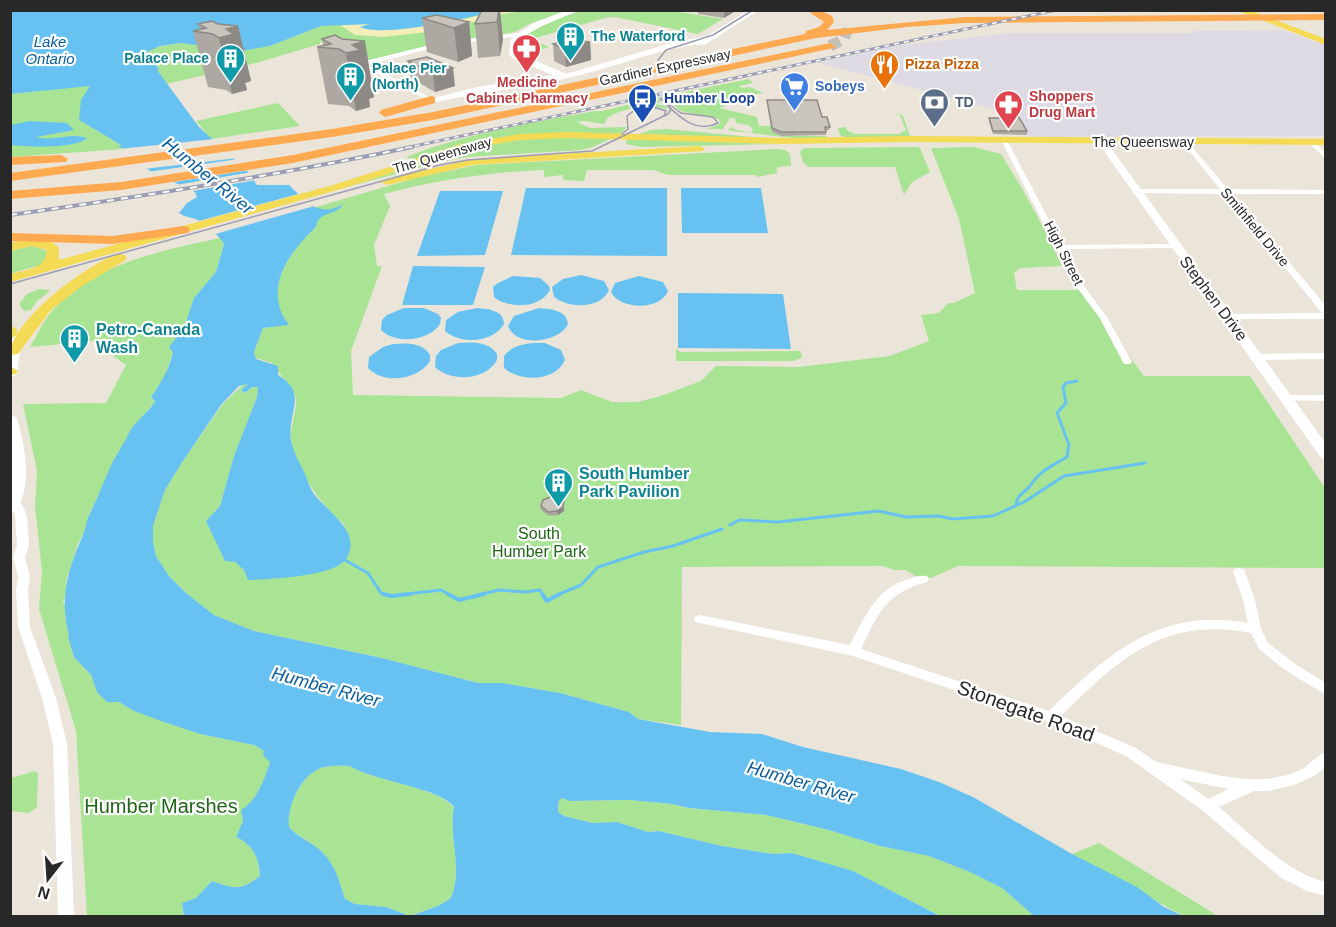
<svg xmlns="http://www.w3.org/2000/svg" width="1336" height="927" font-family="Helvetica,sans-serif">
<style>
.industrial{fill:#dddae3}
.green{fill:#a8e493}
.sand{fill:#f2eeba}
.water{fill:#68c2f1;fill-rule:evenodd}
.pier{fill:#ebe5d9}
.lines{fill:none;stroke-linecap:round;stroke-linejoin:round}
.stream-far1{stroke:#68c2f1;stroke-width:3}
.stream{stroke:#68c2f1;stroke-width:4}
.highway-tunnel{stroke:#c4bfb6;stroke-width:11;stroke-dasharray:11 6;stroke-linecap:butt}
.street{fill:#fff;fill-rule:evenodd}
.secondary{fill:#fff;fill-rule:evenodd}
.primary{fill:#f4db55;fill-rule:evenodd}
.highway{fill:#ffa950;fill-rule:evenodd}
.tram{stroke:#9c9db3;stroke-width:1.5}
.rail-far1-casing{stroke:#9c9db3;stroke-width:3}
.rail-casing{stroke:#9c9db3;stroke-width:4}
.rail-far1{stroke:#fff;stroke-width:1.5;stroke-dasharray:5;stroke-linecap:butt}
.rail{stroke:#fff;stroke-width:2;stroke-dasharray:7;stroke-linecap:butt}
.wall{fill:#ada9a2}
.shaded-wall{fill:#8d8984}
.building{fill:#c9c4bc;stroke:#8d8984;stroke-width:1.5}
.labels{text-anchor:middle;stroke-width:4.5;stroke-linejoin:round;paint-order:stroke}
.far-culture-label{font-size:14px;font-weight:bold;fill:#0d838f;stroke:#fff;text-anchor:start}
.far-food-label{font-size:14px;font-weight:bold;fill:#c56008;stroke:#fff;text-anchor:start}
.far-street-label{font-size:14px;fill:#282828;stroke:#fff}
.far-health-label{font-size:14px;font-weight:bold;fill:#be3a42;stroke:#fff}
.far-shop-label{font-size:14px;font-weight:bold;fill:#366cbe;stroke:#fff;text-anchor:start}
.far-transit-label{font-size:14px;font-weight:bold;fill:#164399;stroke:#fff;text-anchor:start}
.far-service-label{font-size:14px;font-weight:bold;fill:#4e5e75;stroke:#fff;text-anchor:start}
.far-water-label{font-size:15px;font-style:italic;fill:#095e9b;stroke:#fff}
.street-label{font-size:16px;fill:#282828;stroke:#fff}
.culture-label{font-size:16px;font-weight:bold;fill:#0d838f;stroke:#fff;text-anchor:start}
.park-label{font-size:16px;fill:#216617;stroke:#fff}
.water-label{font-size:18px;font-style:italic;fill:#095e9b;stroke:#fff}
.near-street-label{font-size:20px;fill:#282828;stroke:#fff}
.near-park-label{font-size:20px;fill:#216617;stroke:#fff}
</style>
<rect width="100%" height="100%" fill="#ebe5d9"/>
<polygon class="industrial" points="1282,30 1325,45 1325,136 1029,137 1016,115 819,63 893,46 1010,33 1195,33 1194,31"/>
<g class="green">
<polygon points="496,11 566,11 529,24 515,32 426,47 366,61 326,40 320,42 320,44 252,64 166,84 156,69 159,68 147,52 160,46 181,43 270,46 321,26"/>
<polygon points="580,11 673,11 723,19 698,34 615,17 605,18 532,39 549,47 521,56 517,53 518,38 540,25"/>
<path d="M749 79 753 83 739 86 742 88 750 87 763 93 753 95 755 98C743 101 731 104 719 108L757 117 759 126H771L772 132 781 136H826L828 138H793L733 131 728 130 733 126V129L751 133 753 130 749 125 736 123 735 118H730L723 129H707L720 124 719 119 681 111 664 97 658 98 660 102 656 104 666 106 667 109C650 103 622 108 607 118L605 124C595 124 587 119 577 122L590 128 627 127 620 134C542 132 488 133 413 160L406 157C467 133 531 123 595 111H602L655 98Z"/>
<path d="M88 85 91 86C85 99 84 107 82 122L121 145 124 149 11 157V94Z"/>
<polygon points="278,103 300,126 211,139 196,121"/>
<polygon points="899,114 903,116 910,136 845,138 840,135 838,128 845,127 848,131 855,134 901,134 900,132 906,131 900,115 895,115"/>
<polygon points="666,129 763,138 639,134 651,130"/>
<polygon points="544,137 610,139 593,147 581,150 467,157 437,163 347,187 478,145"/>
<polygon points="629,139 780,144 641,147 626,144 626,141"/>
<polygon points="917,147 920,148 930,172 912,182 904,195 895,167 808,167 803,162 800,152 804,148"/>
<path d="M974 147 1001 154C1024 190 1044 227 1062 266L1020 268 1014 273 1017 290H1079L1144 376H1250L1325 488 1326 568 958 566 931 578 915 576 906 570H895L882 566 682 567 681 725 638 719 629 712 560 693 503 683H478L382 658 254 631 214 615 186 593 169 576 156 556 153 542V526L165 490 183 461 222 405 244 384 249 383 241 390 245 393 252 387H258L257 397 234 456 220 506 206 521 244 570 270 579 285 576 344 524C323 508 292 465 291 437 290 426 299 405 295 396 290 381 279 376 272 363L256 358 254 352 263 328 288 324C284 318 278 311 277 304 272 279 296 242 316 228L318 211 316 207 419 177 477 165 776 149 785 150 790 154 791 166 778 167 776 170 778 173 757 177 756 175H668L653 170H587L584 181 563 180V175L544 177V170C489 172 437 180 384 194L390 206 374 245 377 266H382L351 351 353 395 561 398 581 390 612 402H638L661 396 701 381 716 366 799 367 890 356 929 341 921 315 939 313 948 303H954L975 293 959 219 931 148Z"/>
<path d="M220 238 224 244 216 272 194 298 186 325 179 332 165 377 151 397 155 401 154 403 131 430 89 514 86 529 78 543 66 581 68 588 63 602 66 605 65 618 74 657 91 675 97 692 107 702H119L134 711 200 734 254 745 264 751 270 762 262 785 250 805 236 837C253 845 259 857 260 876 241 891 234 889 212 881L196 898 182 903 184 916H87L76 731 39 609 42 571 35 507 37 471 23 404 106 403 126 365 92 341 30 347C36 337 42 324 49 315 91 264 159 251 220 238Z"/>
<polygon points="32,246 48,251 42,265 11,273 10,251"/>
<polygon points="39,289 49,290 49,292 37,301 31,310 24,311 19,304 27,294"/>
<polygon points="676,349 681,352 801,351 802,358 793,361 676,361"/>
<path d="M350 766C373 781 442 788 454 808 448 837 464 871 450 899L438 906 410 916 386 907 355 904 345 899C339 880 335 863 319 849 310 841 298 837 289 827 287 806 300 776 321 768 330 765 341 766 350 766Z"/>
<polygon points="35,771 38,773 37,807 29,813 11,811 11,778"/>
<polygon points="563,798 569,801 629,800 672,804 689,808 766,815 829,830 880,846 929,856 970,872 1002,888 1034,916 940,916 853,871 792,853 774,854 722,846 659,831 648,832 617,822 593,823 564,816 558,812 559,800"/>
<polygon points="1099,843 1218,916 1183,916 1072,854"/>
</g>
<path class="sand" d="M496 11H522L488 17 452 29 384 37 355 35 341 26 363 22 370 23 361 27C392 34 405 26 435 22 444 20 454 21 463 19 474 17 485 13 496 11Z"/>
<g class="water">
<path d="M10 11H496C468 18 383 38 360 27L370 24 321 26 270 46 241 51 181 43 160 46 147 52 159 69 157 70 199 127 248 172 257 185H289C307 203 320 218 343 204 338 213 328 212 320 218 315 223 319 224 314 229 288 253 262 291 289 325L263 328 254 352 256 359 278 366V375C309 394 287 412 291 440 293 452 300 463 305 474 308 481 310 489 315 495 329 513 363 533 346 559 334 577 269 579 248 580L244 570 235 562 225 561 206 521 220 506 234 456 257 397 258 387H252L245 393 241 390 248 384 239 386 221 405 183 461 165 490 153 526V542L156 556 169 576 186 593 214 615 254 631 382 658 478 683H503L560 693 629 712 638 719 710 732 762 734 803 747 901 769 939 782 973 797 1072 854 1137 887 1164 907 1183 916H1034L1002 888 970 872 929 856 880 846 829 830 766 815 689 808 672 804 629 800 569 801 563 798 559 800 558 812 564 816 593 823 617 822 648 832 659 831 722 846 774 854 792 853 853 871 940 916H184L182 903 196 898 212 881C234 889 241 891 260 876 259 857 253 845 236 837L243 821 241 810C258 800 264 779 270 762L263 755 264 751 254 745 200 734 161 721 134 711 119 702H107L97 692 91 675 74 657 68 637 69 635C59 599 68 568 83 535 86 528 86 520 90 513 98 497 105 479 112 463 118 452 125 442 130 431 136 421 147 413 154 403L155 401 151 397C161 383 169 370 173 352L169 347 184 328 194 298 216 272 224 244C219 236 207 224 198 220 191 217 186 218 179 213L187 203 197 197 195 192 150 171 119 146 121 145 79 120 81 100 90 86 11 94ZM350 766C373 781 441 788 454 807 448 837 464 871 450 899L438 906 410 916 386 907 355 904 345 899C339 880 335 863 319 849 309 841 298 837 289 827 287 806 300 776 321 768 330 765 341 766 350 766Z"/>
<path d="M30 121 67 123 74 130 36 137C53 142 69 132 87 138 76 149 26 147 11 145V125Z"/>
<polygon points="526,188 667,188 667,256 511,255"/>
<polygon points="681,188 761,188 768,233 682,233"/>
<polygon points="440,191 503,191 485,255 417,256"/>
<polygon points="413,266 485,267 473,305 402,305"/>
<path d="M581 275 604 281 609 290C600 310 568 308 554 297L552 287 563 279Z"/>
<path d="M513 276 540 278 549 286 550 290C540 309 508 309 494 297L493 287 498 283Z"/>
<path d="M639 276 663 282 668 291C660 311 620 310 611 292L615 283Z"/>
<polygon points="678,293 783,294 791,349 678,348"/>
<path d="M404 308H424L438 314 441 318 440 324C429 341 396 345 381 330L382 320 387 315Z"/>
<path d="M477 308C488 309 504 310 504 324 493 343 461 345 445 331L446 320 458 312Z"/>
<path d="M539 308C551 309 567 310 568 324 559 343 516 348 508 326L514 316Z"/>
<path d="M458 343C473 342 488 341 497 354V360C486 380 452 383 435 367L436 356 441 350Z"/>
<path d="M535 343H545L561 350 565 360C555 382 520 382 504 368V356C512 346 522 344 535 343Z"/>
<path d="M393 344C407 343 422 342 430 355V361C418 380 384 385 368 368L369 357 383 347Z"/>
</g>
<g class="pier">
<polygon points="215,139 238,158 144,169 119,149"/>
<polygon points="239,159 250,170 168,183 147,172"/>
<polygon points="252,172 256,180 187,192 176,185"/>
<polygon points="302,193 318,205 212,235 195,222"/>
</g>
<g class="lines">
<g class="stream-far1">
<path d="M1016 505C1017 495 1024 493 1030 486 1042 469 1049 468 1067 457L1069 445 1057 413 1066 403 1063 387 1066 383 1077 381"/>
<polyline points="730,525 739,520 778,522 879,511 906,517 939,516 952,519 993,516 1024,502 1064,476 1145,463"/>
<polyline points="343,559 368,573 381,593 388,595"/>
<polyline points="398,595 441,590 450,595"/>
<polyline points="478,595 499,590 525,592 540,590 543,595"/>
<polyline points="557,595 581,585 598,567 644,552 673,546 722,529"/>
</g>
<g class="stream">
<polyline points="383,594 391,596 410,594"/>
<polyline points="448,594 459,600 484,594"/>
<polyline points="542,594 547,601 560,594"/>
</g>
<polyline class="highway-tunnel" points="830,46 844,39 848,29"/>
<g class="street">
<polygon points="518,33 520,34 520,36 457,44 454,42 457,40"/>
<polygon points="438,43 441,45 440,46 368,65 433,99 434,100 431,102 357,63"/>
<polygon points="1184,139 1186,140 1228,189 1326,190 1326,194 1232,194 1326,306 1326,319 1225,319 1225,315 1228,314 1322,313 1224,194 1133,193 1133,189 1220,189 1182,142 1182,140"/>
<polygon points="1005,140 1008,142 1062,245 1175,244 1179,246 1175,248 1064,249 1081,282 1107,317 1132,362 1130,364 1124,364 1099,317 1073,282 1002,142"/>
<polygon points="1309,141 1313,141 1326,153 1326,159 1309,143"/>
<polygon points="1326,353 1326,359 1258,360 1253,357 1258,354"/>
<polygon points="1286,395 1326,395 1326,401 1283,400 1281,398 1283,396"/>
<polygon points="14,499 18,500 23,506 27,517 29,546 25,557 30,577 28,591 30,627 56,698 67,744 74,916 58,916 53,744 42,698 18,627 16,591 18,577 13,557 17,546 15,517 14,510 10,506 10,500"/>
<path d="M1239 568 1243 569 1245 572 1255 600 1261 629 1268 643 1295 664 1326 683V695L1285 670 1259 649 1251 633C1163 616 1119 659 1061 716L1136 748 1156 762 1222 776 1245 779H1268L1288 775 1304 768 1321 754 1326 752V767L1314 776 1294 785 1268 791H1254L1219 807C1249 832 1287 874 1326 882V896L1307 891 1281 878 1202 810 1126 756 1046 721 853 656 700 623 696 622 694 619 696 616 700 615 850 645C864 618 876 588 909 579 915 577 921 575 927 576L929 579 927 582C885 594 879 612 861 649L1049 711C1108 654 1159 607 1248 623L1243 600 1233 572 1235 569ZM1180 779 1229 789 1208 799Z"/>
</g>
<g class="secondary">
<path d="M567 10H579L540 27 519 39 517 53 564 73H570L671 43 707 36 749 10H759L706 44C661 47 617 67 572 77 526 88 478 93 431 103L426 100 477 87 553 75 512 58 509 54 511 38 534 23Z"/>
<polygon points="1099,140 1105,140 1303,412 1326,444 1326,460 1321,458 1099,144"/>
<polygon points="10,330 18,334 20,351 17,374 10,378"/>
<path d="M10 414 17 418C25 449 33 483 16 512L10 513Z"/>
</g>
<g class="primary">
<polygon points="1236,10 1249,10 1326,39 1326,45"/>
<path d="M568 132 784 138 909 136 1326 139V145L909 142 784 144 568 138 520 140 467 149 341 189 10 282V274C28 269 45 270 47 250L32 246 10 251 11 243C27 239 47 235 59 248V260L333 185 461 144 520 134Z"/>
<polygon points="700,146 705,149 704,151 473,165 387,185 381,182 383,180 473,159"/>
<path d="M121 253 127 257 126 260 82 286 51 310 18 354 10 355C10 321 90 261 121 253Z"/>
<polygon points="10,325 17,329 17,335 10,339"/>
<polygon points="10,366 18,371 16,374 10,375"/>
</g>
<g class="highway">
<polygon points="806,10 820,10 832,16 834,22 827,30 965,17 1326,14 1326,20 965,23 907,27 816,38 433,120 332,137 10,181 10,173 332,129 433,112 805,34 806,31 819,27 824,22"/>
<polygon points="830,43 835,46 834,48 293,163 121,190 10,199 10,191 121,182 293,155"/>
<polygon points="431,96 435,97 435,103 385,117 379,113 381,110"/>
<polygon points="61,155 68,159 66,162 10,165 10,157"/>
<polygon points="183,226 188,227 190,230 188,233 113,244 10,241 10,233 113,236"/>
</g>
<g class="tram">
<polyline points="658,60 666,50 713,35 753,10"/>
<path d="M660 99C677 114 694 135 718 123L713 117 681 113 661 98"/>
<path d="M622 134 628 129 627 116C638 106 652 105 666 111L664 116"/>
<polyline points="10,284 440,165 468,160 592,151 668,114 671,109 668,104"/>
</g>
<defs>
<polyline id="rail-far1" points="405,148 1056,10"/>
<path id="rail" d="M10 215C145 196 279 175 412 147"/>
</defs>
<use href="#rail-far1" class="rail-far1-casing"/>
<use href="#rail" class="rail-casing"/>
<use href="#rail-far1" class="rail-far1"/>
<use href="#rail" class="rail"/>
</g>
<g class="wall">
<polygon points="500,10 503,39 500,56 478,58 475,24"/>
<polygon points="698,10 737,10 724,18 698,14"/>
<polygon points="422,18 469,22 472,56 458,62 427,52"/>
<polygon points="198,24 218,24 238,26 251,81 245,83 247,90 232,94 226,90 208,87 193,31 200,30"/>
<polygon points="335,35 374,97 369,99 370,107 356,111 349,106 328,104 317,47 323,45 322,39"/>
<polygon points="590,42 591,60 566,67 554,61 553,44"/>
<polygon points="408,61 455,86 435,92 411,78"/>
<polygon points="767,100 822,117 830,127 829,130 826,130 826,135 781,136 772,132"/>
<polygon points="1009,114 1027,131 1027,135 993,134 989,121 989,118 1008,118"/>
<polygon points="564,505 564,511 558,515 549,516 541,510 541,506"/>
</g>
<g class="shaded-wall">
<polygon points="499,10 500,10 503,39 500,56 497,22"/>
<polygon points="725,10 737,10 724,18"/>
<polygon points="469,22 472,56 458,62 454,28"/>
<polygon points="238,26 251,81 245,83 247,90 232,94 219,38 226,29"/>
<polygon points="365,41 374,97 369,99 370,107 356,111 346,53 352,45"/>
<polygon points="590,42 591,60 566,67 565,49"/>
<polygon points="453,68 455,86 435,92 433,74"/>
<polygon points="564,501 564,511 558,515 557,511"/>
</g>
<g class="building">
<polygon points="482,10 499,10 497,22 475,24"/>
<polygon points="437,15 469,22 454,28 422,18"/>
<polygon points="212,21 218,24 238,26 226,29 234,34 219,38 213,34 193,31 206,28 198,24"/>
<polygon points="335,35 342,39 365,41 352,45 361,50 346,53 339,49 317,47 331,44 322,39"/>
<polygon points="570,40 590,42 565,49 553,44"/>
<polygon points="427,57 453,68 433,74 408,61"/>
<polygon points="767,100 817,100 822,117 827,117 830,127 825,127 826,132 781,132 772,128"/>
<polygon points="1009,114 1017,114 1027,131 993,131 989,118 1010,118"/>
<polygon points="550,497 558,497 564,501 563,507 557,511 548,512 541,506 543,500"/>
</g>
<defs>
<symbol id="building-pin" viewBox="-11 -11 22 30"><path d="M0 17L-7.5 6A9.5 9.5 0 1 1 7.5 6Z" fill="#0f9aa8" stroke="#fff"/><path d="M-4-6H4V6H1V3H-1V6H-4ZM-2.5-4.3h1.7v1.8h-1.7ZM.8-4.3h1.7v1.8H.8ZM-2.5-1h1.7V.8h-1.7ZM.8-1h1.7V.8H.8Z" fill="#fff"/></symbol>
<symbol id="pharmacy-pin" viewBox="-11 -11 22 30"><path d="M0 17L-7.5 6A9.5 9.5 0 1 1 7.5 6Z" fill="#e0444e" stroke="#fff"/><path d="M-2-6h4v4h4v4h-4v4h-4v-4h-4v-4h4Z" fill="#fff"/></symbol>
<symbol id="restaurant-pin" viewBox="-11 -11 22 30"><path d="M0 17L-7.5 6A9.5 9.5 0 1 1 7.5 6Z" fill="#e8710a" stroke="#fff"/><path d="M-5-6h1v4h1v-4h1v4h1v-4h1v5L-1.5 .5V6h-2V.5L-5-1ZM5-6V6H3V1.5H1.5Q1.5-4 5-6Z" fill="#fff"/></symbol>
<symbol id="supermarket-pin" viewBox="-11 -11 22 30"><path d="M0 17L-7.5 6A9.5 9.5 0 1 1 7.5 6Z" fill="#3f7fe0" stroke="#fff"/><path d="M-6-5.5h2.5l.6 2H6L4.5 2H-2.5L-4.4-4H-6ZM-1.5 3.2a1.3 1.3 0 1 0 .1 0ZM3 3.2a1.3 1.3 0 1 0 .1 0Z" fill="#fff"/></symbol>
<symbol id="bus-pin" viewBox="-11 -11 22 30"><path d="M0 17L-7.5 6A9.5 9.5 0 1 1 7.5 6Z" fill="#1a4fb4" stroke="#fff"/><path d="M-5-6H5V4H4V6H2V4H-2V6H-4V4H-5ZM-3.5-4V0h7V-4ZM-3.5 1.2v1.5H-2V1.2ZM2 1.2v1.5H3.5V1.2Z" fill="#fff"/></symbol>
<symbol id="bank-pin" viewBox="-11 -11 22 30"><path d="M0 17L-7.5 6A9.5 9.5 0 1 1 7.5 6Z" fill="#5c6f8a" stroke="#fff"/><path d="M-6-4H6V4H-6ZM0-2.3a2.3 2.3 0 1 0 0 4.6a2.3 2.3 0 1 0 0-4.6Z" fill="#fff"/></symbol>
</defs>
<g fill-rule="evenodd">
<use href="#building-pin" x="554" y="20" width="33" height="45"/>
<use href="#pharmacy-pin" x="510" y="32" width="33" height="45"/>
<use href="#building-pin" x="214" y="42" width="33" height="45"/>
<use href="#restaurant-pin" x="868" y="48" width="33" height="45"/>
<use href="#building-pin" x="334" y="60" width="33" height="45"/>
<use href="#supermarket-pin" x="778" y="70" width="33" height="45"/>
<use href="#bus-pin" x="626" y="82" width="33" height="45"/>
<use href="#bank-pin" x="918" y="86" width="33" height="45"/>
<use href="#pharmacy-pin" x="992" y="88" width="33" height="45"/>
<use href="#building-pin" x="58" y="322" width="33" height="45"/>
<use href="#building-pin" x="542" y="466" width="33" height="45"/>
</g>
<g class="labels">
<g class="far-culture-label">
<text x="591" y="41">The Waterford</text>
<text x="209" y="63" text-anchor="end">Palace Place</text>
<text x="372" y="73">Palace Pier<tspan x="372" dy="16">(North)</tspan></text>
</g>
<g class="far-food-label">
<text x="905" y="69">Pizza Pizza</text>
</g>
<g class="far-street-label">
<text transform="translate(665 67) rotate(-12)" y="5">Gardiner Expressway</text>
<text x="1143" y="147">The Queensway</text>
<text transform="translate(442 155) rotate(-16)" y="5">The Queensway</text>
<text transform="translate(1255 227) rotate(50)" y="5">Smithfield Drive</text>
<text transform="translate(1064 253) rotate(63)" y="5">High Street</text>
</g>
<g class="far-health-label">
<text x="527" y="87">Medicine<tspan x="527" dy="16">Cabinet Pharmacy</tspan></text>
<text x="1029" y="101" text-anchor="start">Shoppers<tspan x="1029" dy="16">Drug Mart</tspan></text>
</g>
<g class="far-shop-label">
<text x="815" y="91">Sobeys</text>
</g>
<g class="far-transit-label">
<text x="664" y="103">Humber Loop</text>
</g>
<g class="far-service-label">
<text x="955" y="107">TD</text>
</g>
<g class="far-water-label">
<text x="50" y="47">Lake<tspan x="50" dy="17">Ontario</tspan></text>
</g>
<g class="street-label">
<text transform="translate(1214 298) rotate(53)" y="6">Stephen Drive</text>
</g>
<g class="culture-label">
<text x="96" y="335">Petro-Canada<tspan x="96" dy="18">Wash</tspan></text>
<text x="579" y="479">South Humber<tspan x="579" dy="18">Park Pavilion</tspan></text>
</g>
<g class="park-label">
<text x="539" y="539">South<tspan x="539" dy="18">Humber Park</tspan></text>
</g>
<g class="water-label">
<text transform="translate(208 176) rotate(39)" y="6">Humber River</text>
<text transform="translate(326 687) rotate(15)" y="6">Humber River</text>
<text transform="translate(801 782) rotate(16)" y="6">Humber River</text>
</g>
<g class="near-street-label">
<text transform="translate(1026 711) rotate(20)" y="7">Stonegate Road</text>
</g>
<g class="near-park-label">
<text x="161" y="813">Humber Marshes</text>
</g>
</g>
<rect width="1336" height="927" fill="none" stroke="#282828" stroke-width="24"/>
<g transform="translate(48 879) rotate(197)" stroke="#ffffff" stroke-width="4.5" paint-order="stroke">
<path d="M0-4.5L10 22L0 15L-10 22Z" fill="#282828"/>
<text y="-9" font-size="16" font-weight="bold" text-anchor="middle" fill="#282828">N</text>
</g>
</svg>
